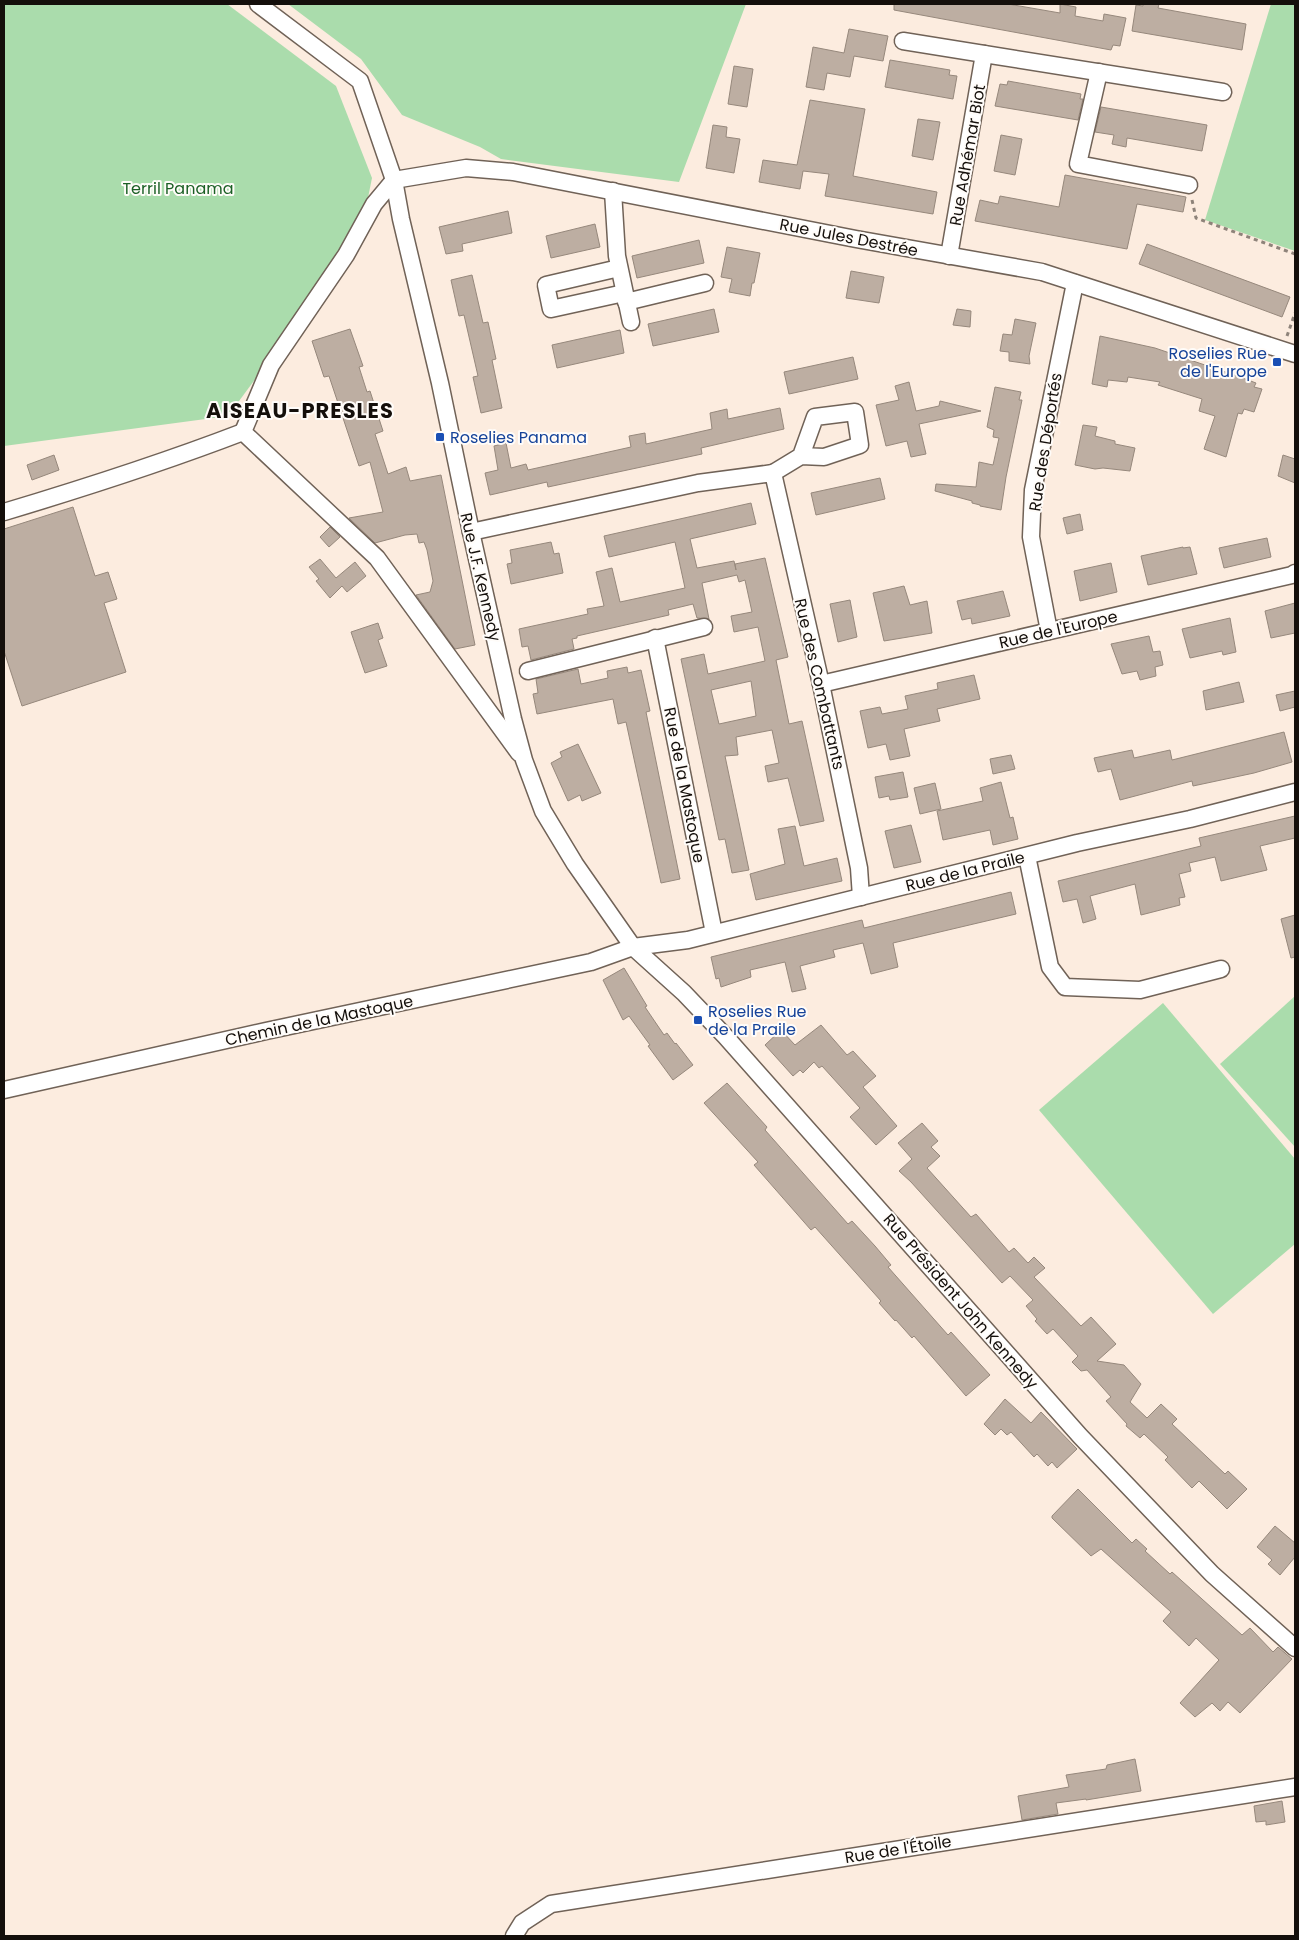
<svg xmlns="http://www.w3.org/2000/svg" width="1299" height="1940" font-family="Poppins,sans-serif">
<style>
.green{fill:#aadcac}
.building{fill:#bdaea2;stroke:#96887c;fill-rule:evenodd}
.lines{fill:none;stroke-linecap:round;stroke-linejoin:round}
.minor-casing{stroke:#706257;stroke-width:19}
.path{stroke:#8e837a;stroke-width:3;stroke-dasharray:4 4;stroke-linecap:butt}
.minor{stroke:#fff;stroke-width:16}
.transit-dot{fill:#1a4fb4;stroke:#fffcf9;stroke-width:2}
.labels{text-anchor:middle;stroke-width:4;stroke-linejoin:round;paint-order:stroke}
.street-label{font-size:16px;fill:#140f0b;stroke:#fffcf9}
.park-label{font-size:16px;fill:#1b5f25;stroke:#fffcf9}
.transit-label{font-size:16px;fill:#164399;stroke:#fffcf9;text-anchor:start}
.district-label{font-size:21px;font-weight:bold;letter-spacing:1px;fill:#140f0b;stroke:#fffcf9}
</style>
<rect width="100%" height="100%" fill="#fcecdf"/>
<g class="green">
<polygon points="4,4 227,4 336,86 372,178 360,237 228,416 4,446"/>
<polygon points="288,4 746,4 679,182 501,159 480,147 402,115 361,59"/>
<polygon points="1271,4 1295,4 1295,251 1205,220"/>
<polygon points="1295,996 1295,1147 1220,1064"/>
<polygon points="1163,1003 1295,1159 1295,1244 1213,1314 1039,1110"/>
</g>
<g class="building">
<polygon points="894,4 1008,4 1060,13 1060,4 1076,7 1075,16 1103,21 1104,14 1126,18 1120,46 1113,45 1111,50 894,10"/>
<polygon points="1143,4 1159,4 1158,8 1246,24 1242,50 1132,31 1136,5 1143,6"/>
<polygon points="849,29 888,36 883,61 854,56 850,77 827,73 824,90 806,87 813,47 844,53"/>
<polygon points="890,60 950,70 949,75 957,76 953,99 885,87"/>
<polygon points="734,66 753,69 747,107 728,104"/>
<polygon points="1008,81 1081,94 1080,99 1083,99 1078,120 995,106 1000,84 1007,85"/>
<polygon points="810,100 865,109 853,176 937,192 933,214 825,196 829,174 803,171 800,189 759,182 763,160 797,165"/>
<polygon points="1101,107 1207,125 1202,151 1127,138 1126,147 1112,144 1114,135 1095,132"/>
<polygon points="918,119 940,122 933,160 912,156"/>
<polygon points="713,125 727,127 726,137 740,139 734,173 706,168"/>
<polygon points="1001,135 1022,139 1015,175 994,171"/>
<polygon points="1065,175 1186,197 1183,212 1137,204 1127,249 975,221 980,200 998,204 1000,196 1059,207"/>
<polygon points="508,211 512,233 462,244 463,251 446,254 439,227"/>
<polygon points="595,224 600,247 551,258 546,236"/>
<polygon points="699,240 704,263 637,278 632,256"/>
<polygon points="1147,244 1290,297 1282,317 1139,264"/>
<polygon points="727,247 760,253 754,283 752,283 750,296 729,292 732,279 721,277"/>
<polygon points="851,271 884,277 879,303 846,298"/>
<polygon points="472,275 483,323 488,322 496,359 492,360 502,408 481,413 473,377 478,376 464,315 459,316 451,280"/>
<polygon points="714,309 719,332 653,346 648,324"/>
<polygon points="957,309 971,311 970,327 953,325"/>
<polygon points="1015,319 1036,323 1029,356 1030,364 1009,361 1009,352 1000,351 1003,334 1012,335"/>
<polygon points="350,329 363,366 359,367 367,392 370,391 383,431 375,434 388,474 406,467 410,481 441,475 475,645 455,649 416,595 430,592 433,581 427,550 424,542 419,543 417,534 405,535 375,543 349,518 383,512 370,462 359,466 329,376 324,377 312,341"/>
<polygon points="620,330 624,353 557,368 552,345"/>
<polygon points="1100,336 1155,348 1240,377 1256,383 1254,387 1262,389 1254,412 1244,409 1242,414 1238,413 1226,457 1204,449 1215,416 1199,411 1202,399 1158,385 1160,382 1128,377 1127,382 1108,380 1107,387 1092,384"/>
<polygon points="853,357 858,379 789,394 784,372"/>
<polygon points="909,382 916,411 939,406 940,401 981,411 919,424 926,454 911,457 907,441 886,446 876,405 899,400 895,386"/>
<polygon points="995,387 1021,392 1019,400 1022,400 1006,477 1001,510 980,506 980,505 972,503 972,501 935,491 936,484 976,487 979,462 993,465 999,438 993,437 994,430 987,427"/>
<polygon points="780,408 784,429 701,448 702,454 548,487 547,482 490,495 485,473 498,470 494,446 506,443 511,468 526,464 528,470 631,447 629,436 645,433 646,444 712,429 710,413 727,409 728,419"/>
<polygon points="1083,425 1097,427 1095,436 1115,441 1115,444 1135,448 1130,471 1103,468 1095,469 1075,465"/>
<polygon points="54,455 59,470 32,480 27,465"/>
<polygon points="1283,455 1295,459 1295,483 1278,476"/>
<polygon points="880,478 885,499 816,515 811,493"/>
<path d="M751 503 756 524 690 539 697 568 734 561 736 570 735 564 765 558 788 657 776 660 789 724 802 721 824 821 800 826 788 778 768 782 765 766 779 763 772 730 736 737 738 755 725 756 749 870 732 873 725 839 719 840 681 659 704 654 708 674 765 661 758 627 734 632 731 616 752 612 745 580 739 582 737 575 702 583 709 619 697 618 693 604 668 610 669 615 577 636V638L572 639 574 649 531 660 528 646 522 647 519 629 588 614 587 609 604 606 596 572 612 568 620 602 685 588 675 542 609 557 604 536ZM751 681 756 716 719 724 711 690Z"/>
<polygon points="73,507 95,576 108,572 117,599 104,603 126,672 22,706 4,651 4,529"/>
<polygon points="1080,514 1083,530 1067,534 1063,518"/>
<polygon points="330,527 340,537 329,547 320,537"/>
<polygon points="1267,538 1271,557 1224,568 1219,548"/>
<polygon points="551,542 554,554 559,553 563,573 511,584 507,564 512,563 510,550"/>
<polygon points="1183,547 1183,548 1190,547 1197,574 1148,585 1141,556"/>
<polygon points="320,559 336,578 355,562 366,576 347,592 342,586 330,598 316,581 319,579 309,567"/>
<polygon points="1111,563 1117,592 1080,601 1074,571"/>
<polygon points="904,586 910,605 927,601 932,633 884,641 873,593"/>
<polygon points="1003,591 1010,616 972,624 971,618 962,620 957,601"/>
<polygon points="850,600 857,637 838,642 830,604"/>
<polygon points="1295,603 1295,633 1271,638 1265,611"/>
<polygon points="1230,618 1236,652 1223,655 1222,651 1190,658 1182,629"/>
<polygon points="378,623 383,638 378,640 387,666 365,673 351,632"/>
<polygon points="1149,636 1153,652 1160,651 1163,665 1155,667 1156,676 1140,680 1137,671 1122,674 1111,644"/>
<polygon points="627,667 628,673 641,670 650,711 646,712 680,879 661,883 626,722 618,724 613,699 537,714 533,694 538,693 536,679 578,669 581,684 608,678 607,671"/>
<polygon points="974,675 980,699 937,709 940,721 904,729 910,756 890,760 886,744 868,748 860,711 880,707 882,714 908,709 905,696 938,689 937,683"/>
<polygon points="1239,682 1244,702 1206,710 1203,691"/>
<polygon points="1295,691 1295,707 1280,711 1276,695"/>
<polygon points="1284,732 1292,762 1254,773 1193,786 1192,781 1120,800 1111,769 1098,772 1094,758 1132,750 1134,758 1170,750 1172,760"/>
<polygon points="578,744 601,793 582,801 580,795 568,801 551,763 562,757 560,752"/>
<polygon points="1011,755 1015,769 993,774 990,759"/>
<polygon points="903,772 908,797 890,800 889,796 879,798 875,777"/>
<polygon points="1001,782 1010,818 1013,817 1018,839 993,845 990,830 943,840 937,811 983,801 980,788"/>
<polygon points="935,783 941,809 920,814 914,788"/>
<polygon points="1295,816 1295,838 1260,846 1267,870 1221,881 1215,857 1189,863 1191,871 1179,874 1185,897 1179,898 1180,905 1141,915 1135,884 1090,896 1096,919 1083,923 1077,899 1063,902 1058,881 1201,846 1199,838"/>
<polygon points="911,825 921,862 894,868 885,831"/>
<polygon points="795,826 804,866 837,858 842,881 756,900 750,874 785,864 778,829"/>
<polygon points="1011,892 1016,914 893,943 898,967 871,974 863,943 833,950 835,957 800,966 806,989 792,992 785,962 750,970 751,977 721,987 719,978 716,979 711,957 862,920 864,928"/>
<polygon points="1295,915 1295,957 1291,958 1281,919"/>
<polygon points="624,968 647,1006 645,1007 664,1035 667,1033 675,1044 676,1043 693,1065 673,1080 648,1046 650,1045 629,1016 623,1020 603,980"/>
<polygon points="821,1025 847,1055 853,1051 876,1076 863,1087 897,1126 876,1145 850,1117 860,1108 822,1066 819,1068 814,1062 803,1073 800,1070 793,1076 765,1045 781,1030 795,1045"/>
<polygon points="727,1083 767,1127 765,1130 848,1224 852,1221 875,1246 891,1265 888,1267 948,1335 951,1332 990,1375 966,1396 914,1336 912,1338 896,1320 895,1321 879,1303 881,1301 815,1227 811,1230 754,1165 758,1162 704,1103"/>
<polygon points="922,1123 938,1141 931,1147 940,1156 927,1168 971,1217 976,1214 1009,1252 1014,1248 1028,1263 1034,1257 1045,1268 1034,1277 1081,1326 1091,1317 1116,1344 1097,1361 1124,1365 1141,1384 1130,1402 1147,1418 1161,1404 1177,1419 1172,1424 1225,1474 1228,1471 1247,1489 1227,1509 1199,1481 1192,1488 1165,1460 1168,1457 1144,1434 1140,1438 1126,1426 1127,1424 1106,1401 1111,1397 1087,1370 1081,1371 1072,1362 1078,1356 1053,1329 1047,1334 1035,1321 1037,1319 1026,1306 1033,1300 1010,1276 1002,1283 911,1182 899,1171 912,1159 898,1143"/>
<polygon points="1005,1399 1031,1423 1041,1412 1077,1449 1057,1468 1052,1462 1048,1466 1037,1454 1034,1457 1011,1432 1007,1435 1001,1429 995,1435 984,1424"/>
<polygon points="1078,1489 1132,1543 1136,1539 1147,1549 1145,1551 1170,1574 1172,1572 1242,1635 1250,1628 1273,1652 1278,1647 1292,1659 1240,1713 1228,1702 1220,1711 1212,1703 1195,1717 1180,1703 1219,1660 1196,1638 1189,1646 1163,1621 1171,1612 1101,1549 1091,1556 1052,1518 1052,1516"/>
<polygon points="1275,1526 1295,1543 1295,1557 1280,1575 1268,1564 1272,1560 1257,1547"/>
<polygon points="1135,1759 1141,1791 1086,1800 1086,1799 1056,1803 1058,1814 1022,1820 1018,1796 1069,1787 1066,1775 1106,1769 1107,1765"/>
<polygon points="1282,1801 1285,1822 1266,1825 1266,1821 1256,1822 1254,1806"/>
</g>
<g class="lines">
<defs>
<g id="minor">
<polyline points="258,4 360,81 394,180 401,219 440,383 471,532 513,719 524,760 543,811 575,864 633,947 684,993 725,1036 1080,1436 1212,1574 1295,1648"/>
<polyline points="903,41 984,54"/>
<polyline points="1099,72 1078,164 1189,185"/>
<polyline points="394,180 466,168 513,172 856,239 1042,272 1295,354"/>
<polyline points="394,180 374,204 346,255 271,365 243,432 377,558 519,753"/>
<polyline points="613,191 617,256 631,322"/>
<polyline points="949,256 984,54 1223,92"/>
<polyline points="619,268 546,285 551,309 624,293"/>
<polyline points="626,302 705,283"/>
<polyline points="773,473 801,456 824,457 860,445 855,412 815,417 801,456"/>
<path d="M4 512C84 488 165 462 243 432"/>
<polyline points="471,532 698,483 773,473 821,684 859,868 861,897"/>
<polyline points="1049,631 1031,537 1033,490 1075,283"/>
<polyline points="655,638 714,933"/>
<polyline points="528,671 704,627"/>
<polyline points="821,684 1292,575 1295,573"/>
<polyline points="1027,856 1050,967 1065,987 1140,990 1221,969"/>
<polyline points="4,1090 266,1031 591,962 633,947 688,940 1077,843 1190,819 1295,792"/>
<polyline points="514,1936 522,1923 551,1904 1295,1787"/>
</g>
</defs>
<use href="#minor" class="minor-casing"/>
<g class="path">
<polyline points="1192,200 1196,218 1295,254"/>
<polyline points="1287,336 1295,313"/>
</g>
<use href="#minor" class="minor"/>
</g>
<g class="transit-dot">
<rect x="1272" y="357" width="10" height="10" rx="2.5"/>
<rect x="435" y="432" width="10" height="10" rx="2.5"/>
<rect x="693" y="1015" width="10" height="10" rx="2.5"/>
</g>
<g class="labels">
<g class="street-label">
<text transform="translate(967 155) rotate(-80)" y="6">Rue Adhémar Biot</text>
<text transform="translate(849 237) rotate(11)" y="6">Rue Jules Destrée</text>
<text transform="translate(1045 442) rotate(-81)" y="6">Rue des Déportés</text>
<text transform="translate(481 577) rotate(77)" y="6">Rue J.F. Kennedy</text>
<text transform="translate(1058 629) rotate(-13)" y="6">Rue de l'Europe</text>
<text transform="translate(820 684) rotate(77)" y="6">Rue des Combattants</text>
<text transform="translate(685 785) rotate(79)" y="6">Rue de la Mastoque</text>
<text transform="translate(965 871) rotate(-14)" y="6">Rue de la Praile</text>
<text transform="translate(319 1020) rotate(-12)" y="6">Chemin de la Mastoque</text>
<text transform="translate(961 1301) rotate(49)" y="6">Rue Président John Kennedy</text>
<text transform="translate(898 1849) rotate(-9)" y="6">Rue de l'Étoile</text>
</g>
<g class="park-label">
<text x="178" y="194">Terril Panama</text>
</g>
<g class="transit-label">
<text x="1267" y="359" text-anchor="end">Roselies Rue<tspan x="1267" dy="18">de l'Europe</tspan></text>
<text x="450" y="443">Roselies Panama</text>
<text x="708" y="1017">Roselies Rue<tspan x="708" dy="18">de la Praile</tspan></text>
</g>
<g class="district-label">
<text x="300" y="418">AISEAU-PRESLES</text>
</g>
</g>
<rect width="1299" height="1940" fill="none" stroke="#140f0b" stroke-width="10"/>
</svg>
